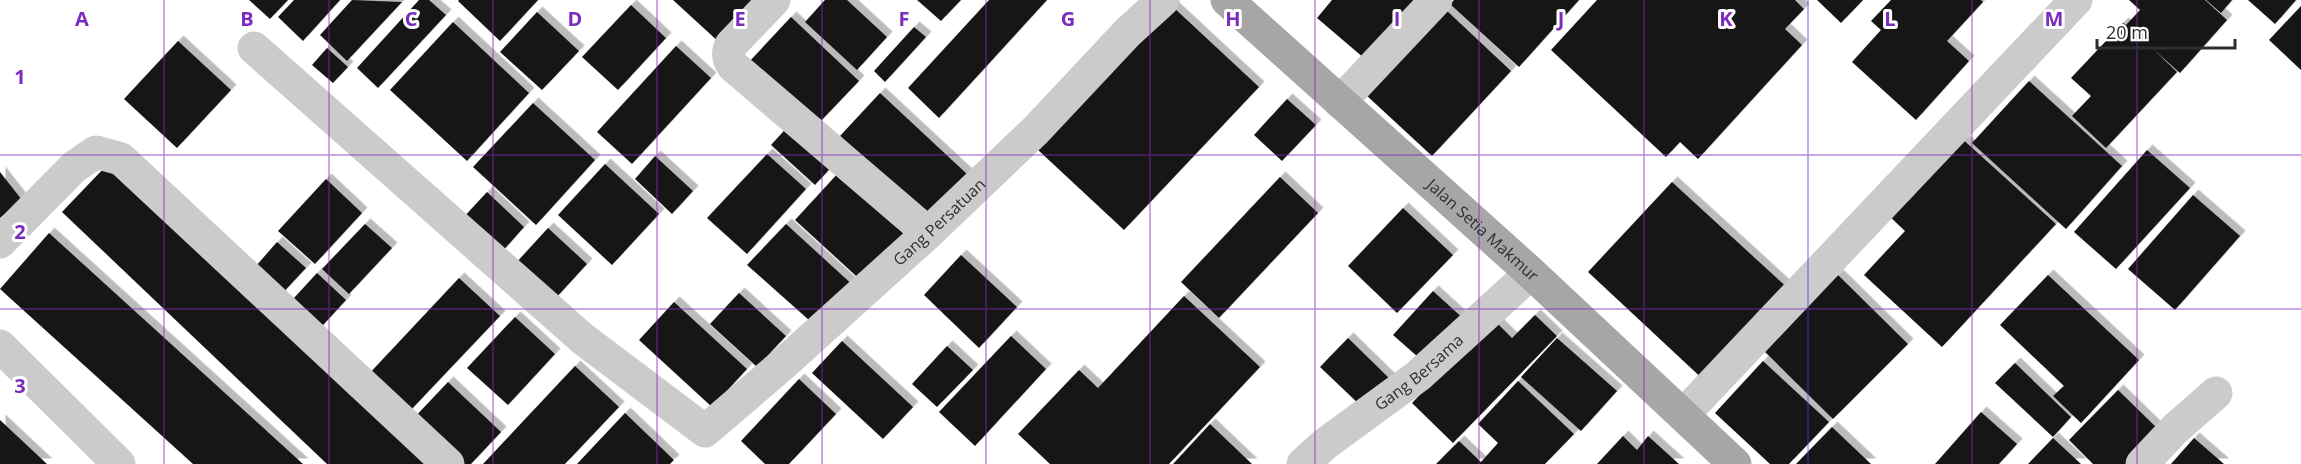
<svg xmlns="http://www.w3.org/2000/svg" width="2301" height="464" font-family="'Open Sans',sans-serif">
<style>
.building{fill:#151515;filter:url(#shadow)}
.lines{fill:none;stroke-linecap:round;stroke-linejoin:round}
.minor{stroke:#cbcbcb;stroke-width:33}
.major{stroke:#a6a6a6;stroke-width:33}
.grid{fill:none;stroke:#7b2cbf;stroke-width:1.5;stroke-opacity:0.55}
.labels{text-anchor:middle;stroke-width:6;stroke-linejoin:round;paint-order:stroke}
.street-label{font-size:16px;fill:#2e2e2e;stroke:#fff}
.grid-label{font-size:20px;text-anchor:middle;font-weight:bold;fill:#7b2cbf;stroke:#fff;stroke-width:6;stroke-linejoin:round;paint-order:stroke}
</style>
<defs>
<filter id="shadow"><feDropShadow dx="5.5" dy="-5.5" stdDeviation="0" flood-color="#0004"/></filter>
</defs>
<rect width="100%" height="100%" fill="#fff"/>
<g class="building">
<polygon points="249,0 288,0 270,19"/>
<polygon points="294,0 340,0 303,41 278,17"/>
<polygon points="352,0 402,2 347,61 320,35"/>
<polygon points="419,0 429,0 446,15 378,88 357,68"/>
<polygon points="459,0 538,0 500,41 458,1"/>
<polygon points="673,0 762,0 721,44"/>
<polygon points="825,0 847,0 887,37 857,70 805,22"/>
<polygon points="917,0 961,0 941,21"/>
<polygon points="989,0 1047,0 939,118 908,88"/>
<polygon points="1332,0 1424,0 1371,64 1317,18"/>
<polygon points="1454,0 1579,0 1519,67 1450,4"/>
<polygon points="1597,0 1795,0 1804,9 1785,29 1802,45 1698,159 1680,142 1666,157 1551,50"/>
<polygon points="1817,0 1863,0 1841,23"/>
<polygon points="1891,0 1981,0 1983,2 1947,41 1969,61 1916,120 1852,62 1881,30 1871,21"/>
<polygon points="2129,0 2205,0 2227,20 2180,73 2153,49 2177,72 2106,148 2072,116 2091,96 2071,78 2123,23 2126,25 2140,10"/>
<polygon points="2206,0 2232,0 2221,13"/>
<polygon points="2248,0 2296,0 2275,24"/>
<polygon points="631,5 666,38 618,90 582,57"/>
<polygon points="1172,6 1259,87 1124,230 1037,149"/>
<polygon points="2301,6 2301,70 2269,40"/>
<polygon points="1445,9 1511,71 1432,156 1365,94"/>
<polygon points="537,12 579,51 542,90 500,52"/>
<polygon points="791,17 859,81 817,125 749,62"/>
<polygon points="453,22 529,93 467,161 390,90"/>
<polygon points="914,27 926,37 885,82 874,71"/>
<polygon points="178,41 231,90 177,148 124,99"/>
<polygon points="676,46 711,78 632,164 597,132"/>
<polygon points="327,48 348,67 333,83 312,65"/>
<polygon points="2029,81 2122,166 2066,229 1972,143"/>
<polygon points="880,93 968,175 929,218 840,136"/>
<polygon points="1287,99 1316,125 1282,161 1254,135"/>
<polygon points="533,103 595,160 536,225 473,167"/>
<polygon points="793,121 837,161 815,185 771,145"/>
<polygon points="1958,135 2056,224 1942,347 1864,275 1905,231 1886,213"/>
<polygon points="2147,150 2190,188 2116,269 2074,232"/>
<polygon points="767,154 806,189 747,254 707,218"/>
<polygon points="655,156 693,191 672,214 635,179"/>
<polygon points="108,164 426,464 327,464 62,212"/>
<polygon points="605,164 659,214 612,265 558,215"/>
<polygon points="841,170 912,237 867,286 795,220"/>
<polygon points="0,172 22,200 0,218"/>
<polygon points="1280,177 1318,213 1219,318 1181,282"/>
<polygon points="326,179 362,213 315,264 278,231"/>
<polygon points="1672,182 1792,292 1707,383 1588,272"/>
<polygon points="487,192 524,227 500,254 462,219"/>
<polygon points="2193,195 2240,236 2175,310 2128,269"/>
<polygon points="1403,208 1453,255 1397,313 1348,266"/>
<polygon points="365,224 392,248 349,294 322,269"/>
<polygon points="786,224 856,288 819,329 747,265"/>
<polygon points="548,228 587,264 554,300 515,264"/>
<polygon points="49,233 303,464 193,464 0,289"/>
<polygon points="277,242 306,268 277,299 249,274"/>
<polygon points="961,255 1017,307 979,348 924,295"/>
<polygon points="317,273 346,300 312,337 283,310"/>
<polygon points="1838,275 1908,344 1833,419 1763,350"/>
<polygon points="2048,275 2139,360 2081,423 2053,396 2064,386 2000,325"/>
<polygon points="459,278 500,316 407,414 367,376"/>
<polygon points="1433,291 1466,321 1427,365 1393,335"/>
<polygon points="739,293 786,336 757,367 710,324"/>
<polygon points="1184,296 1260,367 1169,464 1050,464 1018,434 1079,370 1098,388"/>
<polygon points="674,302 747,369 712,407 639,340"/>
<polygon points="1535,315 1557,336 1453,443 1412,403 1493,319 1512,338"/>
<polygon points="515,317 555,354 508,405 467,368"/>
<polygon points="1011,336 1046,369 975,446 939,412"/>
<polygon points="1348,338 1390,379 1362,407 1320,367"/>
<polygon points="1557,338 1617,391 1581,431 1521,377"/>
<polygon points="842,341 913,407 883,439 812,373"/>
<polygon points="947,346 973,370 937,407 912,384"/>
<polygon points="1763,361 1829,422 1789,464 1770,464 1715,413"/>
<polygon points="2015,363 2071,417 2053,437 1995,383"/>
<polygon points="575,366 619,407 565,464 483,464"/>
<polygon points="799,379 836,414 789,464 765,464 741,441"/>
<polygon points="1518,381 1574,434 1545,464 1436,464 1459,441 1481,462 1498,443 1478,424"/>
<polygon points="448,382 501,432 471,464 461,464 413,419"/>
<polygon points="2118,390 2159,430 2126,464 2093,464 2069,440"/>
<polygon points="1981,412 2017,444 1999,464 1935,464"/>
<polygon points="625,413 674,460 670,464 577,464"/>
<polygon points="0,420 47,464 0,464"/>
<polygon points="1210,424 1252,464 1173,464"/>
<polygon points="1832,427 1871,464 1796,464"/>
<polygon points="1623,436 1637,450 1648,436 1679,464 1597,464"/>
<polygon points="2053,438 2081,464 2028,464"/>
<polygon points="2194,438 2224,464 2171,464"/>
</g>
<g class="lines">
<g class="minor">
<path d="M774 0 731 45C727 53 728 59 733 66L928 233"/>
<path id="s1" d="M254 48 583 339 705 431 782 365 928 233 1036 130 1128 32 1163 0"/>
<polyline points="1340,102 1436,0"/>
<polyline points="0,242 74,167 96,152 121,159 448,464"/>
<polyline points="0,346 119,464"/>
<polyline points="1683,415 2076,0"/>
<path id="s2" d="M1303 464 1325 444 1418 376 1531 273"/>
<polyline points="2142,464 2175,429 2216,393"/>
</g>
<path class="major" id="s3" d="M1227 0 1531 273 1735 464"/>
</g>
<path class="grid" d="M164 0V464M329 0V464M493 0V464M657 0V464M822 0V464M986 0V464M1150 0V464M1315 0V464M1479 0V464M1644 0V464M1808 0V464M1972 0V464M2137 0V464M0 155H2301M0 309H2301"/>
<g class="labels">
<g class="street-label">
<text dy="6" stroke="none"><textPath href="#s1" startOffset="906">Gang Persatuan</textPath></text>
<text dy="6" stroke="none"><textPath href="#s3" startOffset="344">Jalan Setia Makmur</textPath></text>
<text dy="6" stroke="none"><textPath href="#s2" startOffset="148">Gang Bersama</textPath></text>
</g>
</g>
<g class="grid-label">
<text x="82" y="26">A</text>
<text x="247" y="26">B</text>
<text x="411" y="26">C</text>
<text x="575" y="26">D</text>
<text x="740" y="26">E</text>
<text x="904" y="26">F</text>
<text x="1068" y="26">G</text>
<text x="1233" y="26">H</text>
<text x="1397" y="26">I</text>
<text x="1561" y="26">J</text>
<text x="1726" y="26">K</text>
<text x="1890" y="26">L</text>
<text x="2054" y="26">M</text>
<text x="20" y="84">1</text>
<text x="20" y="239">2</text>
<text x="20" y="393">3</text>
</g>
<path d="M2097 39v9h138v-9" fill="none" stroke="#2e2e2e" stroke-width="3"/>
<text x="2106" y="39" font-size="18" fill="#2e2e2e" stroke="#ffffff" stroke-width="4.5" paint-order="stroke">20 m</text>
</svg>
